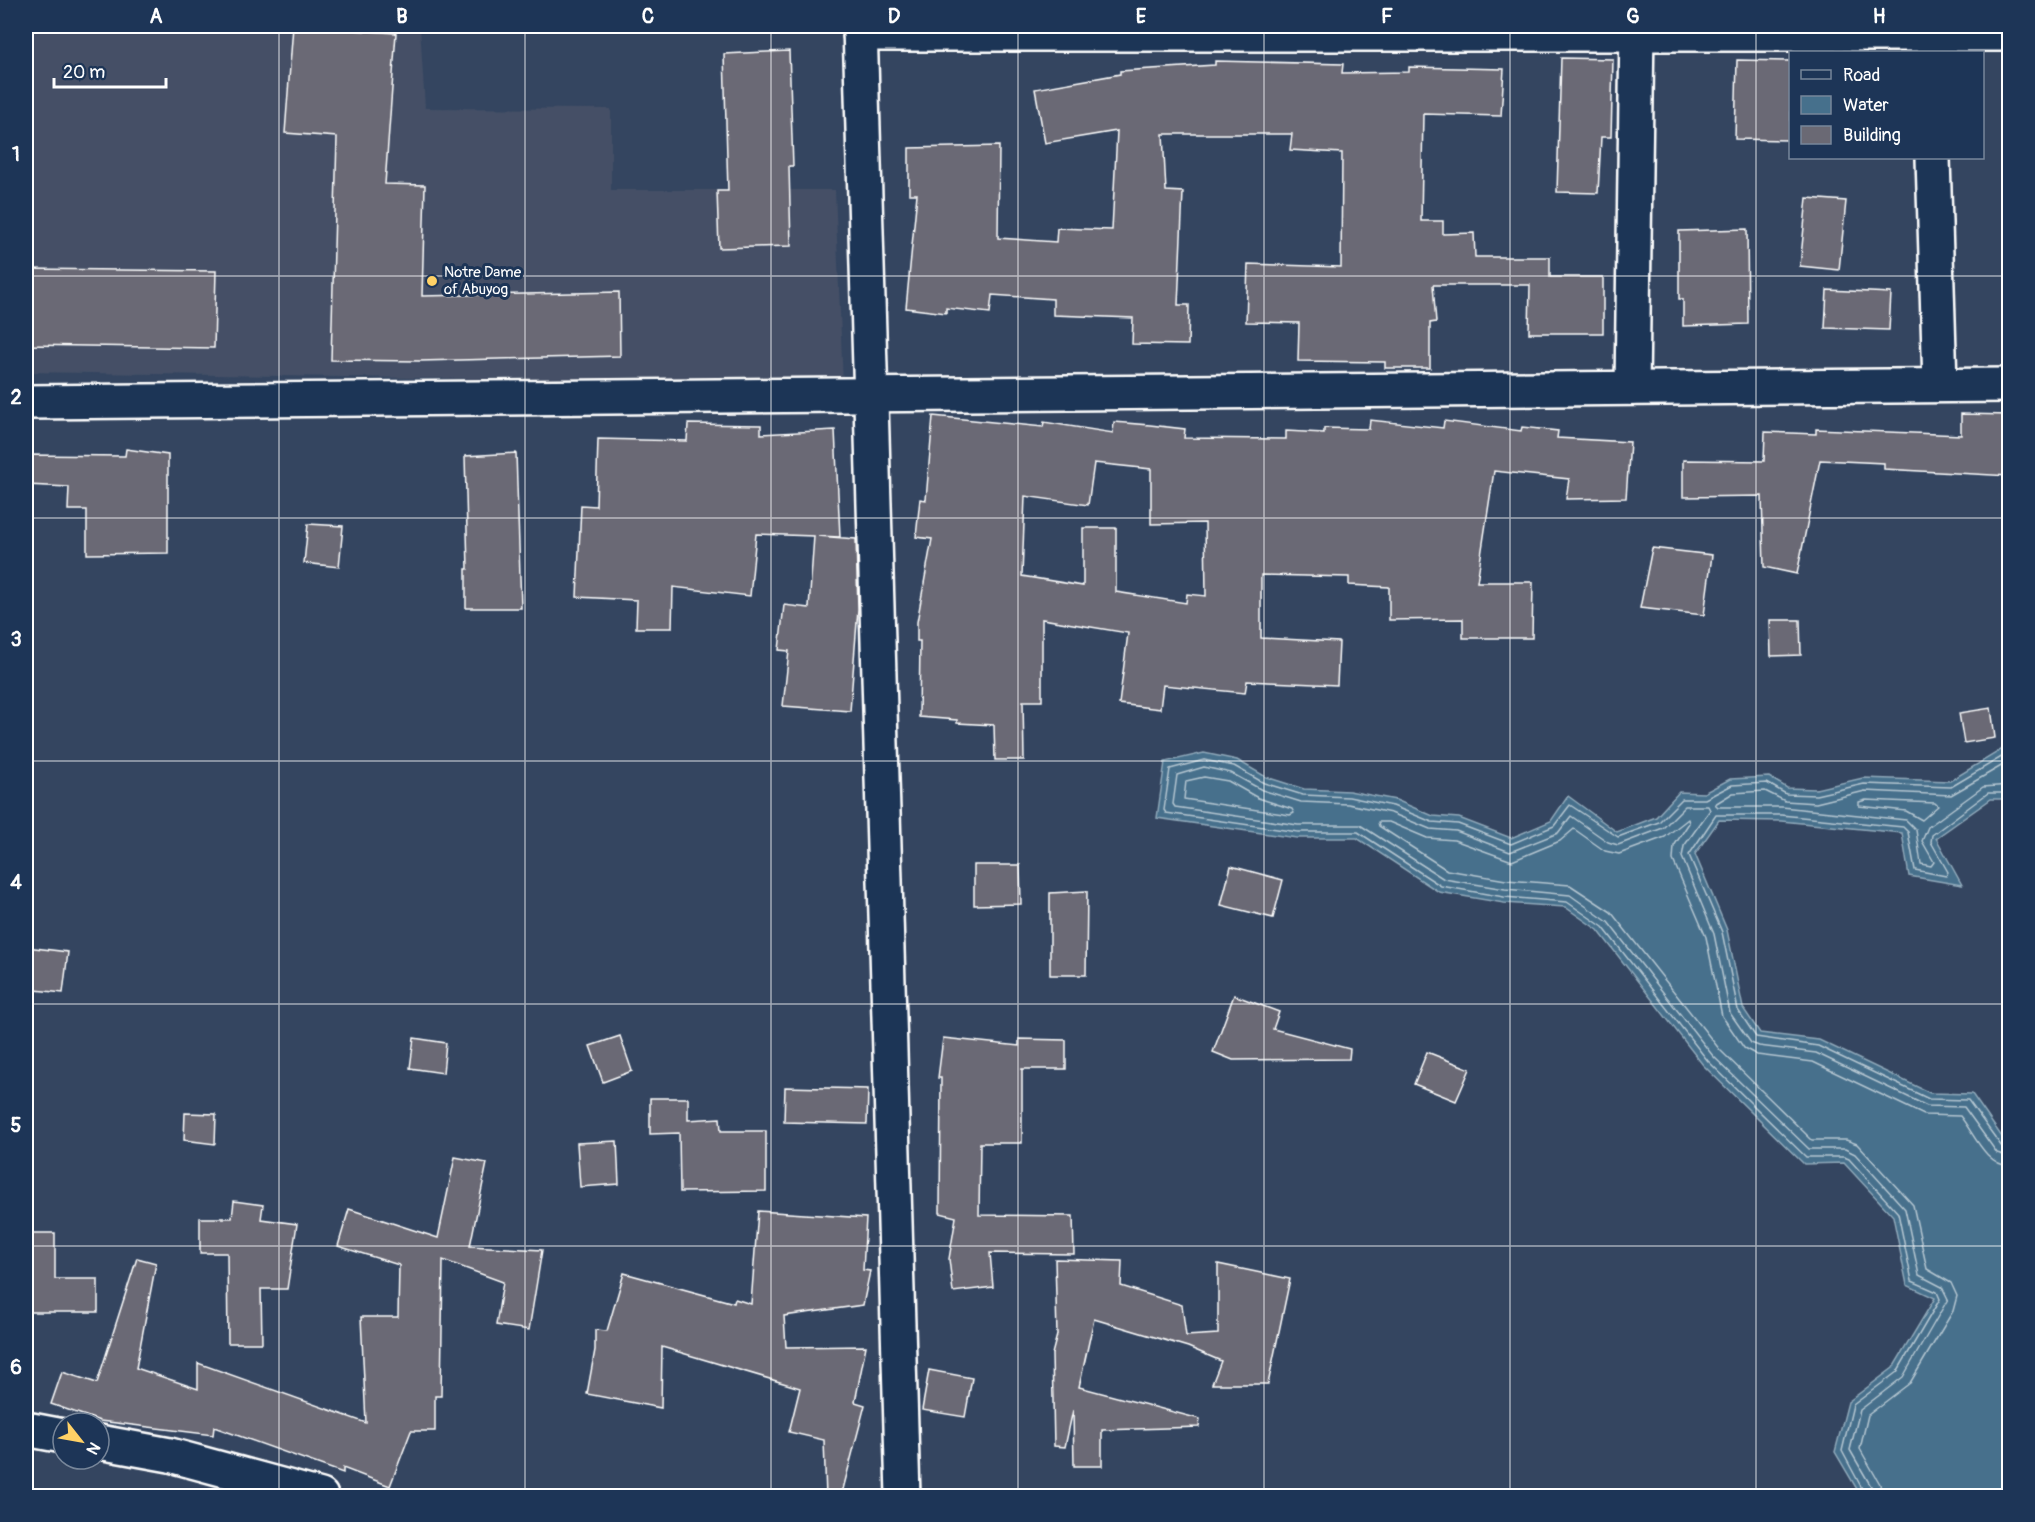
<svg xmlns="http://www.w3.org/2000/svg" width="2035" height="1522" font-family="Pangolin,sans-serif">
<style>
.built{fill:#445066}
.water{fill:#46708c;stroke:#90a9ba;stroke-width:1.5}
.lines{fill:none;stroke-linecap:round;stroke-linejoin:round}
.shore{stroke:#b5c6d1;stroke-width:1.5}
.building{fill:#6a6974;stroke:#fff;stroke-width:1.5;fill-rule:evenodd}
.minor-casing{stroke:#fff;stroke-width:38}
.minor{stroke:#1d3557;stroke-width:33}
.grid{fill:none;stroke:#fff;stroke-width:1.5;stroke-opacity:0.55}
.poi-dot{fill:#ffd166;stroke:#1d3557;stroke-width:2}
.labels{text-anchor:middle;stroke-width:6;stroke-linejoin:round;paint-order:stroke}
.poi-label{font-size:15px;fill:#fff;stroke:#1d3557;text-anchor:start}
.neatline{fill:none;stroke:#fff;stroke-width:2}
.grid-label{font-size:20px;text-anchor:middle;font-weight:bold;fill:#fff}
</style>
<rect width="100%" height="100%" fill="#344560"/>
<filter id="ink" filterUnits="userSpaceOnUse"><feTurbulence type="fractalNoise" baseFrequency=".0167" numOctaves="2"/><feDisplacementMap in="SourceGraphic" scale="12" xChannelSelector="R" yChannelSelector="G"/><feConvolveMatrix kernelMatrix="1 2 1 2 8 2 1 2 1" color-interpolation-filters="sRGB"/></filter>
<g filter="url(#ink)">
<polygon class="built" points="26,26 420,26 425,108 611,109 611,190 835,190 843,385 26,372"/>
<polygon class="water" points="2009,745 2009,799 1991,799 1936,838 1962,885 1909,876 1902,833 1781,821 1719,820 1695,854 1727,930 1743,1008 1760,1033 1819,1040 1930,1093 1972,1094 2009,1147 2009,1496 1861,1496 1835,1452 1848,1402 1893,1368 1935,1298 1907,1285 1893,1216 1844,1163 1804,1164 1703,1065 1598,930 1565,907 1504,903 1439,892 1357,838 1297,838 1157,818 1165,762 1204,753 1237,760 1266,777 1304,789 1349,791 1396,800 1433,816 1459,818 1511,838 1551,821 1568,796 1617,832 1656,817 1679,792 1704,793 1730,779 1769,777 1787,788 1816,789 1863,778 1950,781"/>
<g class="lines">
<g class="shore">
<polyline points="2010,761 1951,795 1865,791 1816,803 1785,801 1765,791 1733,793 1715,804 1718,807 1782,807 1906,820 1916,830 1921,864 1931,866 1934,862 1922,841 1928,827 1983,787 2010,785"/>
<polygon points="1204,777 1228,781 1258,798 1292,809 1294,813 1290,815 1184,799 1186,781"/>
<polyline points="2010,793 1988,793 1932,835 1931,842 1948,872 1946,876 1915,870 1908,832 1903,827 1781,815 1716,815 1689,855 1722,932 1738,1010 1756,1037 1818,1046 1929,1099 1968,1100 2002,1147 2010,1150"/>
<polygon points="1866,800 1935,803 1938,806 1922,820 1906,811 1859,806 1859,802"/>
<polyline points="1866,1496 1842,1451 1853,1405 1897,1372 1940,1299 1937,1292 1912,1281 1898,1213 1849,1159 1844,1157 1806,1157 1708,1061 1603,927 1567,902 1504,897 1441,886 1358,832 1298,832 1166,813 1164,810 1170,769 1204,760 1234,766 1264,783 1303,795 1349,797 1393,806 1432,822 1458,824 1511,844 1554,826 1570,805 1618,837 1659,822 1682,799 1705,799 1732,785 1767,783 1786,794 1816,795 1864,784 1951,787 2010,752"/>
<polyline points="1873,1496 1872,1488 1850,1450 1860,1410 1903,1377 1948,1299 1942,1287 1919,1275 1905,1209 1855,1154 1845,1149 1809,1149 1713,1056 1608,922 1570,895 1505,889 1444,879 1360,825 1298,825 1175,807 1173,804 1177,775 1204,767 1231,773 1262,790 1301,802 1348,804 1391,813 1430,829 1456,831 1510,852 1558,833 1571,816 1608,842 1618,845 1663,828 1685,806 1708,806 1710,810 1684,846 1682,857 1714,934 1730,1013 1751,1043 1759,1046 1816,1053 1927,1106 1964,1107 1997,1153 2010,1157"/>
<path d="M1882 1496 1880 1484 1860 1449 1868 1415 1910 1383 1953 1311 1957 1296 1951 1283 1927 1269 1913 1205 1857 1144 1846 1140H1812L1720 1050 1611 912 1570 885 1506 880 1447 870 1379 826 1378 822H1389L1427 838 1454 840 1512 861 1560 841 1574 829 1605 851 1619 854 1665 837 1688 819 1689 823 1674 846 1673 860 1706 937 1722 1016 1744 1048 1757 1055 1813 1062 1924 1115 1960 1116C1974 1133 1985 1165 2010 1166"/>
</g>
</g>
<g class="building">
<polygon points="293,26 396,33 385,184 425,185 422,296 619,292 620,356 420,361 331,360 337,137 285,133"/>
<polygon points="789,51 793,166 789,166 791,246 719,248 717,191 728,191 724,54"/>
<polygon points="1561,58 1613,59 1611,137 1601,137 1598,193 1557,192"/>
<polygon points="1737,60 1791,61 1791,140 1735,139"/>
<polygon points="1215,61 1343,64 1342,73 1409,72 1409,67 1504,69 1501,116 1423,114 1421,221 1443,221 1443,234 1474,233 1475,257 1550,257 1550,277 1603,277 1603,333 1529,333 1530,285 1433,285 1436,322 1430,323 1430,368 1385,368 1385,362 1298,361 1299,323 1246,322 1248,264 1341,267 1342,153 1290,150 1292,134 1163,134 1166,191 1183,192 1178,305 1189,305 1188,345 1132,344 1133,318 1053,315 1053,299 992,295 990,313 946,308 946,313 906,308 917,194 909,194 909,148 999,146 998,238 1056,242 1057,228 1112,230 1117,131 1045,143 1035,89 1120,74 1120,71 1215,65"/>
<polygon points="1807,198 1846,201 1839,270 1800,266"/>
<polygon points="1747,229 1748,324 1683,326 1683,299 1679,299 1679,231"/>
<polygon points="26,269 216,271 214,348 26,345"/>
<polygon points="1827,290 1891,293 1889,330 1825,328"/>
<polygon points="1961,414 2010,415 2010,476 1884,469 1884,463 1820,460 1797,574 1764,567 1762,496 1683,497 1683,460 1764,461 1765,432 1816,434 1816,429 1961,435"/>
<path d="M933 416 1043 427 1044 422 1113 433 1114 422 1150 425 1185 429 1184 438 1286 439V431L1324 433V428L1369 429 1370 420 1443 428 1444 421 1521 431 1522 427 1558 431 1557 438 1630 442 1626 498 1566 499 1569 479 1494 471 1477 582H1533L1532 638H1463V619L1389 620V587L1349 585V577L1261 575V638L1339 642 1337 685 1247 681 1245 693 1163 685 1160 709 1119 704 1128 633 1042 619V701H1023L1024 760H995L994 725 957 723V720L919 717 920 641H917V622L932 539 916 537 920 499 926 500ZM1094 463 1151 469V524L1205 523 1206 596 1187 594 1186 603 1116 592V528H1083V586L1022 576 1025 496 1088 505Z"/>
<polygon points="688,424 761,425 761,434 835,430 840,537 818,536 856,539 858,609 850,711 783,706 789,651 779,650 784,605 809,608 814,536 756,534 750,596 673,587 672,628 636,628 637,600 577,597 581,505 596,506 598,439 687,441"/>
<polygon points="126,449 168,455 168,553 87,554 87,510 68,510 69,487 26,485 26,455 125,456"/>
<polygon points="516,453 521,608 466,608 466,569 468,569 465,456"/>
<polygon points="308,524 343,526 339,567 304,563"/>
<polygon points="1652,548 1712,555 1704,615 1640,608"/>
<polygon points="1770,620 1800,620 1801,655 1771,656"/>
<polygon points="1991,708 1995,738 1964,743 1959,713"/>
<polygon points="974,865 1020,865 1021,904 974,905"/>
<polygon points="1231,866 1283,880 1273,918 1221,905"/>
<polygon points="1087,891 1086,975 1050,975 1050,893"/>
<polygon points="26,947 68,952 63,993 26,989"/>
<polygon points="1234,995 1279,1012 1273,1029 1350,1049 1349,1059 1233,1060 1213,1052"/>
<polygon points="620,1036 632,1071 603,1082 590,1046"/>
<polygon points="414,1038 446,1043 443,1073 410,1068"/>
<polygon points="943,1038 1019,1046 1019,1039 1066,1040 1066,1069 1022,1069 1022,1143 980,1143 979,1215 1073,1216 1074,1254 990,1253 993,1287 953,1292 949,1259 956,1217 940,1213 941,1078 938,1078"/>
<polygon points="1427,1052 1470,1069 1456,1101 1414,1084"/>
<polygon points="785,1087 868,1089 867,1124 784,1122"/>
<polygon points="650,1098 688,1098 688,1120 720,1118 721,1131 766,1131 766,1191 680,1192 679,1133 650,1134"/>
<polygon points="185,1113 216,1114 215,1144 184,1140"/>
<polygon points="617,1141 619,1184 580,1187 577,1143"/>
<polygon points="455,1157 487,1163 470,1246 542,1250 529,1330 496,1325 503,1282 443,1260 441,1396 435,1396 435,1431 411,1431 390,1486 343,1468 343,1473 214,1427 213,1435 100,1421 51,1404 62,1372 97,1383 137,1258 156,1263 136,1368 198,1389 198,1363 366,1423 361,1317 398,1317 399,1265 338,1246 349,1209 438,1238"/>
<polygon points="234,1201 263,1205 261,1219 297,1224 287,1289 261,1289 262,1343 228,1343 227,1253 200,1253 200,1218 232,1218"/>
<polygon points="758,1211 866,1218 863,1270 870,1271 863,1305 784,1316 786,1347 866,1346 855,1402 865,1405 841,1497 826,1497 824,1440 789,1432 800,1388 662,1347 661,1408 587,1394 595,1350 595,1330 607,1331 624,1273 734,1303 735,1299 751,1304"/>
<polygon points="26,1233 55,1233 55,1279 98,1279 98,1312 26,1312"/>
<polygon points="1055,1259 1122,1261 1121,1286 1182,1305 1186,1336 1218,1334 1218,1264 1290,1279 1268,1384 1212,1384 1221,1361 1188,1347 1094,1319 1079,1387 1200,1419 1199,1427 1102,1430 1102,1466 1074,1466 1073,1410 1065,1447 1054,1446 1052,1354 1057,1335"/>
<polygon points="929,1370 972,1378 965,1417 922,1410"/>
</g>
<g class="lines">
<defs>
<g id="minor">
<polyline points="860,26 903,1496"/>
<polyline points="860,34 2010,34"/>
<polyline points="1933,158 1940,384"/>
<polyline points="1632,388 1637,26"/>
<polyline points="26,402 2010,385"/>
<polyline points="26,1429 63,1436"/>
<polyline points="99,1442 170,1455 321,1496"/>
</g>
</defs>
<use href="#minor" class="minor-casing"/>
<use href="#minor" class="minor"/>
</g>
</g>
<path class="grid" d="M279 26V1496M525 26V1496M771 26V1496M1018 26V1496M1264 26V1496M1510 26V1496M1756 26V1496M26 276H2010M26 518H2010M26 761H2010M26 1004H2010M26 1246H2010"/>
<circle class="poi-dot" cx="432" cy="281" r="6"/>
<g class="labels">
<g class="poi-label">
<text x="444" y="277">Notre Dame<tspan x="444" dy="17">of Abuyog</tspan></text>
</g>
</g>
<rect width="2035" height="1522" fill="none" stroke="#1d3557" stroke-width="66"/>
<rect x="1789" y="51" width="195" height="108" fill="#1d3557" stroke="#77869a" stroke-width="1.5"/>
<rect x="1801" y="70" width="30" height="9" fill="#1d3557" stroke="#77869a" stroke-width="1.5"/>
<text x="1843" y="81" font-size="18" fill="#ffffff">Road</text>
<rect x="1801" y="96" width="30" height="18" fill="#46708c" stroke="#77869a" stroke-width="1.5"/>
<text x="1843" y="111" font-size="18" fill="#ffffff">Water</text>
<rect x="1801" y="126" width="30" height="18" fill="#6a6974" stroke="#77869a" stroke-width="1.5"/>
<text x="1843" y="141" font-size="18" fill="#ffffff">Building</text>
<g transform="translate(81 1441) rotate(121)"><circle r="28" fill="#1d3557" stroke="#77869a" stroke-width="1.5"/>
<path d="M0-4.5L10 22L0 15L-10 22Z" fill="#ffd166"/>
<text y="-9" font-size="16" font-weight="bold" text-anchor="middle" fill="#ffffff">N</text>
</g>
<path d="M54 78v9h112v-9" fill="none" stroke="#ffffff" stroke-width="3"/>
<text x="63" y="78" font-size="18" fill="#ffffff" stroke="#1d3557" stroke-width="4.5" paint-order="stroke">20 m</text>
<rect x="33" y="33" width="1969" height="1456" class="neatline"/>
<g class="grid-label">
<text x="156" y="23">A</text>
<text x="402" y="23">B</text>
<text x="648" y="23">C</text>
<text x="894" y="23">D</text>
<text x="1141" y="23">E</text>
<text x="1387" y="23">F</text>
<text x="1633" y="23">G</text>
<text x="1879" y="23">H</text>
<text x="16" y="161">1</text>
<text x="16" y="404">2</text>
<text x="16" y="646">3</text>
<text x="16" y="889">4</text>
<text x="16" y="1132">5</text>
<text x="16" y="1374">6</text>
</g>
</svg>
